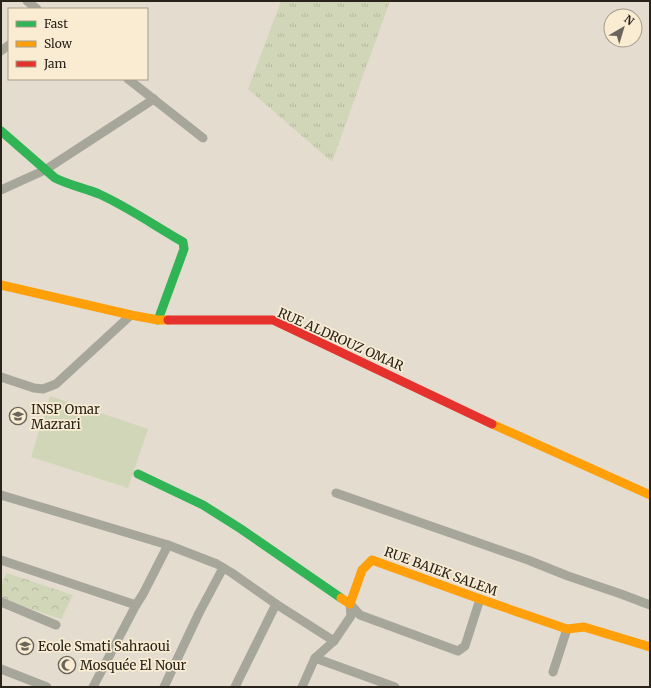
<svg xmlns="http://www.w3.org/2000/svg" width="651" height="688" font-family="Merriweather,serif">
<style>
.grass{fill:url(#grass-tufts)}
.park{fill:url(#park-crowns)}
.pitch{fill:#d2d6b8}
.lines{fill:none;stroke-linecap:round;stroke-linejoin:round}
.street{stroke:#a6a69b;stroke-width:9}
.fast{stroke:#30b455;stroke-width:9}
.slow{stroke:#ff9f0a;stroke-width:9}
.jam{stroke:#e5322d;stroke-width:9}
.labels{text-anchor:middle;stroke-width:3.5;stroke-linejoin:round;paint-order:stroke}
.street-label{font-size:13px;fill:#29241b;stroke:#f9ecd3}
.poi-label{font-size:13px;fill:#29241b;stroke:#f9ecd3;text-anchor:start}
</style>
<defs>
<pattern id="grass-tufts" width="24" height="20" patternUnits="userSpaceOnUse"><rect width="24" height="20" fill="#d2d6b8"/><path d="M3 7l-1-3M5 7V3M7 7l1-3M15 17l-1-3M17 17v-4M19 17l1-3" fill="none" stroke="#b4b89e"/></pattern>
<pattern id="park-crowns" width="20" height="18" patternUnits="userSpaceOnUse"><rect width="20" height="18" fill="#d2d6b8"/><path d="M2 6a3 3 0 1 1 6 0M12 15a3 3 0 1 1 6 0" fill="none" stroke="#b4b89e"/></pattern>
</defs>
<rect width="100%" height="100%" fill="#e4dcce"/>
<polygon class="grass" points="281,1 390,1 332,162 248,89"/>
<polygon class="park" points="7,573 73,595 61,619 1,599 1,585"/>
<polygon class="pitch" points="50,396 148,429 128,488 31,457"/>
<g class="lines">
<g class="street">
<polyline points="27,1 37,9"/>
<polyline points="1,51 9,45"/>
<polyline points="128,79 203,138"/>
<polyline points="1,190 45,170 154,99"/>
<polyline points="1,377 34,388 43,389 56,384 131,315"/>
<polyline points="336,493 528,560 568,576 621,594 650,605"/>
<polyline points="1,495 168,545 217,564 232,573 276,604 334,641"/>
<polyline points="1,560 136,605"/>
<polyline points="1,602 56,625"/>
<polyline points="315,658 395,687"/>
<polyline points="1,669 47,687"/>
<polyline points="553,672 567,629"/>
<polyline points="93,687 136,605 143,594 168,545"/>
<polyline points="164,687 199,613 223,568"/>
<polyline points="235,687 276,604"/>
<polyline points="302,687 315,658 334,641 351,616 350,604 360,615 458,651 465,646 480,599"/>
</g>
<g class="fast">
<path d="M1 131 55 178C69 185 84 188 99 194 128 207 155 226 183 242L184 249 158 320"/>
<polyline points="138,474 203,505 241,529 341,598"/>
</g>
<g class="slow">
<polyline points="1,285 131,315 158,320 168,320"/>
<polyline points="492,424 650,495"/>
<polyline points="341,598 350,604 362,570 372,560 480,599 567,629 584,627 650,647"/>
</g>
<polyline class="jam" points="168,320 273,320 492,424"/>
</g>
<defs>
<symbol id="university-ring" viewBox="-11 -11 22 22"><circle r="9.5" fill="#f9ecd3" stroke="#6a645a" stroke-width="1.5"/><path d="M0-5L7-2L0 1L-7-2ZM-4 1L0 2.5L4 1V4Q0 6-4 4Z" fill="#6a645a"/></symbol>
<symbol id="school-ring" viewBox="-11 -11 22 22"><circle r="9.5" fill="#f9ecd3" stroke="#6a645a" stroke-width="1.5"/><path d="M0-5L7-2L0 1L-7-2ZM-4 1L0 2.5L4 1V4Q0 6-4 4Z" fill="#6a645a"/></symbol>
<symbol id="mosque-ring" viewBox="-11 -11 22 22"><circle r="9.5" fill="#f9ecd3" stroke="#6a645a" stroke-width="1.5"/><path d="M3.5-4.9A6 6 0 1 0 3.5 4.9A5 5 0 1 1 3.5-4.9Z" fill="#6a645a"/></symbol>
</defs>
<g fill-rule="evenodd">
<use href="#university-ring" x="8" y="406" width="20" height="20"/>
<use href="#school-ring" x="15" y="636" width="20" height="20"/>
<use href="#mosque-ring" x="57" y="655" width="20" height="20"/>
</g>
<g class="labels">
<g class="street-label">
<text transform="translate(341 339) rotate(24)" y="5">RUE ALDROUZ OMAR</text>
<text transform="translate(441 571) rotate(20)" y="5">RUE BAIEK SALEM</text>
</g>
<g class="poi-label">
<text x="31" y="414">INSP Omar<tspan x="31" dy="15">Mazrari</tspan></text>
<text x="38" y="651">Ecole Smati Sahraoui</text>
<text x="80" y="670">Mosquée El Nour</text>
</g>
</g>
<rect width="651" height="688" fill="none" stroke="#29241b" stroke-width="4"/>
<rect x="8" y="8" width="140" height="72" fill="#f9ecd3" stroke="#a69c89"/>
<rect x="16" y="21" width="20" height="6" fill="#30b455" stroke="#a69c89"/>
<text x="44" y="28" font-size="12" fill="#29241b">Fast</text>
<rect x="16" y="41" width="20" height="6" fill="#ff9f0a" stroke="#a69c89"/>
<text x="44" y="48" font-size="12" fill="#29241b">Slow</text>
<rect x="16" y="61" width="20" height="6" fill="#e5322d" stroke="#a69c89"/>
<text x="44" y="68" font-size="12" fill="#29241b">Jam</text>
<g transform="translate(623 28) rotate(38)"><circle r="19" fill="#f9ecd3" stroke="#a69c89"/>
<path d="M0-3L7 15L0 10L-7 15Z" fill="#6a645a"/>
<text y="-6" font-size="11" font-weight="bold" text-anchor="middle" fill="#29241b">N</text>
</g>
</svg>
